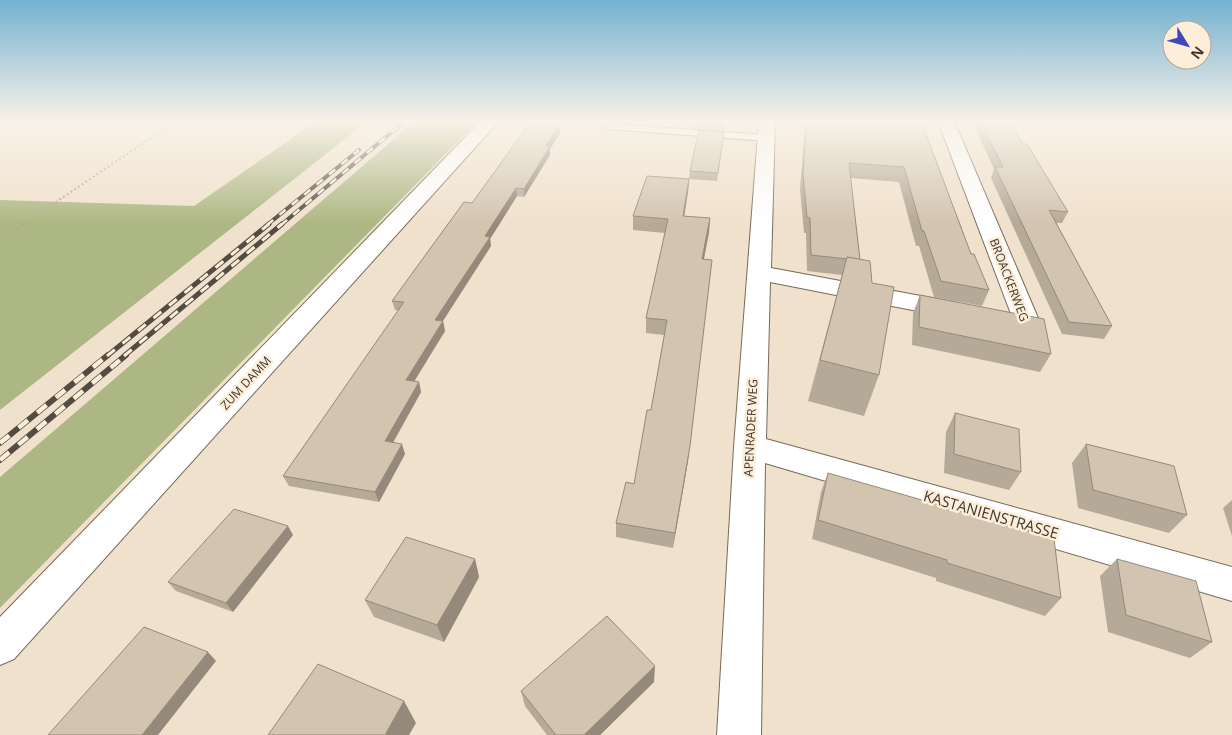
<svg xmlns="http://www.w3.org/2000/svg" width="1232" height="735" font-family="'Open Sans',sans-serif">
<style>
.forest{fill:#adb783}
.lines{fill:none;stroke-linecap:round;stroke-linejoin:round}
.service-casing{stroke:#776a57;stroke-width:2}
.minor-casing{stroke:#776a57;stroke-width:2}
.path-far1{stroke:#b4a897;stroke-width:2;stroke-dasharray:2 2.5;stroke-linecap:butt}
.path{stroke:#b4a897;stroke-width:2.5;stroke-dasharray:2 3;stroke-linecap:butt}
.service{fill:#fff;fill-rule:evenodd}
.minor{fill:#fff;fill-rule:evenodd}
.rail-far2-casing{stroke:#534c42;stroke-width:4}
.rail-far1-casing{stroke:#534c42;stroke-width:5}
.rail-casing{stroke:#534c42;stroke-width:6}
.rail-far2{stroke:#fdeed9;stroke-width:2.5;stroke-dasharray:8;stroke-linecap:butt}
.rail-far1{stroke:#fdeed9;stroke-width:3;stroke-dasharray:10;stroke-linecap:butt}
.rail{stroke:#fdeed9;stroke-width:4.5;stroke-dasharray:12;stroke-linecap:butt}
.wall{fill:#b5a997}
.shaded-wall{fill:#94897b}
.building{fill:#d3c4b0;stroke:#94897b}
.labels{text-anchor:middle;stroke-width:5;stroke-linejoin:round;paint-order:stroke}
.street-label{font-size:12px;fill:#3e3830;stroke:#fdeed9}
.near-street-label{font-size:15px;fill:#3e3830;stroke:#fdeed9}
</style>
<rect width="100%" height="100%" fill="#f0e1cc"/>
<g class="forest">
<polygon points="317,121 368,121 0,410 0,200 194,206"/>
<polygon points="415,121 478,121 0,608 0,477"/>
</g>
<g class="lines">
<defs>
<polygon id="service" points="612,124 766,135 772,138 766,141 608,129 607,127 608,125"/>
<g id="minor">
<polygon points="481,121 499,121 14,659 0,665 0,617"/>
<polygon points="759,121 775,121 771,268 953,302 962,305 965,310 962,315 953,318 770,282 766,439 1232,567 1232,601 765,463 761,735 717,735 734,447"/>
<path d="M938 121H954L1041 325 1037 331C1023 335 1007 329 993 326L989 320 993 314 1002 312 1011 314Z"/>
</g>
</defs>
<use href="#service" class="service-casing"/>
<use href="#minor" class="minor-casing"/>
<polyline class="path-far1" points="22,225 176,121"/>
<polyline class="path" points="0,240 24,224"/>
<use href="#service" class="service"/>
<use href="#minor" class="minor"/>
<defs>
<g id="rail-far2">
<polyline points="267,225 359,150"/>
<polyline points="281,225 405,121"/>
</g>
<g id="rail-far1">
<polyline points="107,356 269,224"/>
<polyline points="124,356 282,224"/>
</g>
<g id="rail">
<polyline points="0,443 108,355"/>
<polyline points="0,460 126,355"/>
</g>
</defs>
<use href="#rail-far2" class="rail-far2-casing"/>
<use href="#rail-far1" class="rail-far1-casing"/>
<use href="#rail" class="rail-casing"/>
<use href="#rail-far2" class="rail-far2"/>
<use href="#rail-far1" class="rail-far1"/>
<use href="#rail" class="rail"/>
</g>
<g class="wall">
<polygon points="687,121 726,121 724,130 687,127"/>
<polygon points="809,121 921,121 971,254 989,290 982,306 934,297 919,246 916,246 899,182 850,178 860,260 879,375 864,416 808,401 842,275 807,271 806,233 804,233 800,189 804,138 806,124 809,125"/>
<polygon points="972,121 1010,121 1023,144 1068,212 1062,223 1056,223 1112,326 1104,339 1062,334 991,178 994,169"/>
<polygon points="724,132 717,181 689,179 690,171"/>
<polygon points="560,133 550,149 550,155 524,197 517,196 490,239 491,246 443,321 445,331 414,381 419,382 421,392 393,443 405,454 379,502 289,486 283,476 399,311 395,310 392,301 472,203"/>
<polygon points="689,179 688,192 684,216 710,218 709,232 704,259 688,461 673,548 616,537 616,523 634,484 651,410 664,335 646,333 646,318 665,233 633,230 633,216"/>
<polygon points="920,295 1051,354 1040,372 912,345 913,313"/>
<polygon points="955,413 1021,472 1009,490 944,473 946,432"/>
<polygon points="1086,444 1187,515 1169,533 1078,508 1072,463"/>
<polygon points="828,473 1061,598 1045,616 936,581 936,578 812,539 821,492"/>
<polygon points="1232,500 1232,536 1223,508"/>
<polygon points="293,535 233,612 176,591 168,582"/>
<polygon points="475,559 479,577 444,642 374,617 365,600"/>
<polygon points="1117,559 1212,642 1190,658 1108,632 1100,576"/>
<polygon points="654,682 600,735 547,735 525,706 521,691"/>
</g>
<g class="shaded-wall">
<polygon points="559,125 560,133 550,149 550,155 524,197 524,189 546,146"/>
<polygon points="689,179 688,192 682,230 683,216"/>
<polygon points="516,188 517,196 490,239 491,246 437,330 435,320 485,236"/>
<polygon points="710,218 709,232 701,273 702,259"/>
<polygon points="712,260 688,461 673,548 675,533"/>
<polygon points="443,321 445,331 409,390 406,380"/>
<polygon points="419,382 421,392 388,451 385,441"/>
<polygon points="402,444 405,454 379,502 375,492"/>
<polygon points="288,526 293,535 233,612 226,603"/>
<polygon points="475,559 479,577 444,642 437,625"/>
<polygon points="208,652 216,661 158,735 142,735"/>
<polygon points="655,666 654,682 600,735 584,735"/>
<polygon points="404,701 416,723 409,735 385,735"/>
</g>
<g class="building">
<polygon points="813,121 921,121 971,254 974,254 989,290 941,281 924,231 922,231 904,167 849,163 860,260 847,257 846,264 847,259 811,255 810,218 807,217 803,175 806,124 813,125"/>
<polygon points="980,121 1010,121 1023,144 1027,144 1068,212 1049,210 1112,326 1069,322 995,167 1003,167"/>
<polygon points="530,123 559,125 546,146 550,146 524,189 516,188 485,236 490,237 435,320 443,321 406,380 419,382 385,441 402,444 375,492 283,476 404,302 392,301 464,202 472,203"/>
<polygon points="699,130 724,132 718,173 690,171"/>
<polygon points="647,176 689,179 683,216 710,218 702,259 712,260 690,446 675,533 616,523 626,482 634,484 647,410 651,410 667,320 646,318 668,219 633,216"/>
<polygon points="847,257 870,261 872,283 894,287 879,375 820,360"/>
<polygon points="920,295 1044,319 1051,354 919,327"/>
<polygon points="955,413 1019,429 1021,472 954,454"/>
<polygon points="1086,444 1174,466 1187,515 1093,490"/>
<polygon points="828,473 1054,538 1061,598 947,563 947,560 818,520"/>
<polygon points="234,509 288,526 226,603 168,582"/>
<polygon points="406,537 475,559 437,625 365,600"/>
<polygon points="1117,559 1196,581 1212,642 1126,615"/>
<polygon points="607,616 655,666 584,735 556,735 521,691"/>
<polygon points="144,627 208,652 142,735 48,735"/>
<polygon points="318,664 404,701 385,735 268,735"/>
</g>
<linearGradient id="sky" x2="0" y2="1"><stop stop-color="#74b1d1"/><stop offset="0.54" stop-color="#f8f2e8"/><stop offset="1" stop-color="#f8f2e8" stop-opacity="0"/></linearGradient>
<rect width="1232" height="224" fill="url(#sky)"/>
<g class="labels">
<g class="street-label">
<text transform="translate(1009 280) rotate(69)" y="4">BROACKERWEG</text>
<text transform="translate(246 383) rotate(-47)" y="4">ZUM DAMM</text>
<text transform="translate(751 428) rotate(-87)" y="4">APENRADER WEG</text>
</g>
<g class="near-street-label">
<text transform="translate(991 515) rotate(16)" y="5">KASTANIENSTRASSE</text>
</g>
</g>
<g transform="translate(1187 45) rotate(127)"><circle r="24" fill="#fdeed9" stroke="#b1a595"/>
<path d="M0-4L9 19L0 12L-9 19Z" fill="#3f47bb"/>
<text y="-8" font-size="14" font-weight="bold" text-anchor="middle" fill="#3e3830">N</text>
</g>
</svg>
